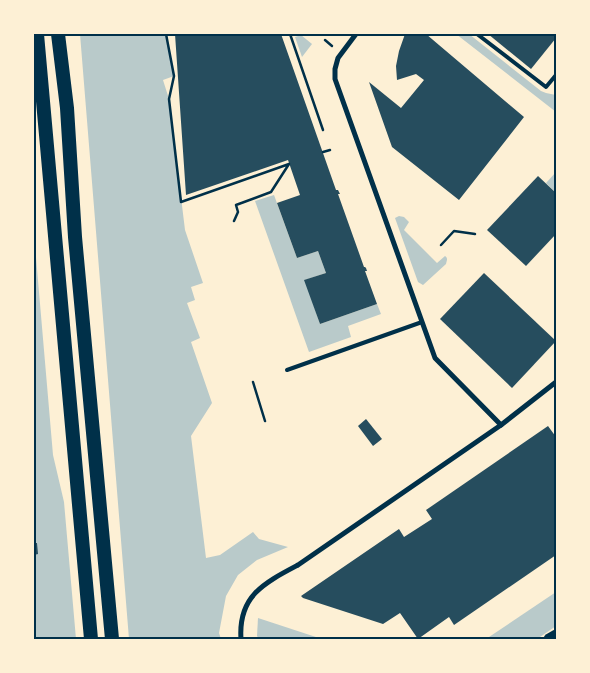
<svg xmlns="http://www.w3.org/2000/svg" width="590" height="673" font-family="'Exo 2',sans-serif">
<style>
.green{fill:#b9caca}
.building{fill:#264d5e}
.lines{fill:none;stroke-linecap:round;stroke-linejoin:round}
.path{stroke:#003049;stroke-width:2.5}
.service{stroke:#003049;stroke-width:4}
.minor{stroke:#003049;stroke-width:5}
.primary{stroke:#003049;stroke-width:11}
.motorway{stroke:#003049;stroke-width:14}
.neatline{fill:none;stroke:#003049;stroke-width:2}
</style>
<rect width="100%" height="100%" fill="#fdf0d5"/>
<g class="green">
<polygon points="80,34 166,34 174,76 163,80 169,99 185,230 203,283 191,287 195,300 187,303 200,338 191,342 212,403 191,436 206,558 220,555 253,532 259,539 288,547 257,560 238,575 226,596 219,633 221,639 129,639"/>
<polygon points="456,34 469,34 541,91 546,93 556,95 556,112"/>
<polygon points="301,35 312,44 302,57 295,37"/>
<polygon points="556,172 556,193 546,183"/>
<polygon points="274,195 297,258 318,251 326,273 305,280 320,324 377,304 381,314 348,326 351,337 309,352 255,201"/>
<path d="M399 216 404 217 409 222 404 230 437 263 445 256C448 258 447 260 446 264L423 285 418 282 395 218Z"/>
<polygon points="34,234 53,455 64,502 76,639 34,639"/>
<polygon points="556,592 556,626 537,639 486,639"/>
<polygon points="258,618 322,639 259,639 257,636"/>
</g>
<g class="building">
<polygon points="175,34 281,34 336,190 338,190 340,194 338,194 364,267 365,267 366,268 367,271 365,271 377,304 320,324 304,280 326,273 318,251 297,258 277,203 300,195 288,160 186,195"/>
<polygon points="405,34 426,34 524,117 459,200 392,147 369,82 401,108 424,80 416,74 397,80 396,66 399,51"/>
<polygon points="488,34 556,34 556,38 531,69"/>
<polygon points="538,176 556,193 556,234 526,266 487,230"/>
<polygon points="484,273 556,341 512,388 440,319"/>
<polygon points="366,419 382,439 373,446 358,426"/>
<polygon points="548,426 556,437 556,555 454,625 449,617 418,639 400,613 383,624 303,598 301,596 399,529 404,537 432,519 426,510"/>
<polygon points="34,543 37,543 38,554 34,555"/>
</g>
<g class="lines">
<g class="path">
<polyline points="166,34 174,76 169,99 181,202 289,164 271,192 236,205 238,212 234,221"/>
<polyline points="290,34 323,130"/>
<polyline points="325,40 332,46"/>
<polyline points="323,152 330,150"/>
<polyline points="441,245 454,231 475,234"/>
<polyline points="253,382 265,421"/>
</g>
<g class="service">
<polyline points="477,34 546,87 556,75"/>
<polyline points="287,370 422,322"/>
</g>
<g class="minor">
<polyline points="356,34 338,58 335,69 335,79 435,358 501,425"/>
<path d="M241 639C238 596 264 583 298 565L501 425 556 382"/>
</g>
<polyline class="primary" points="549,639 556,635"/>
<g class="motorway">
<polyline points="37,34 91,639"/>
<polyline points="58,34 67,108 75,237 112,639"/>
</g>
</g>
<rect width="590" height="673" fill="none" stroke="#fdf0d5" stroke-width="70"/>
<rect x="35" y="35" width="520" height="603" class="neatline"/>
</svg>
